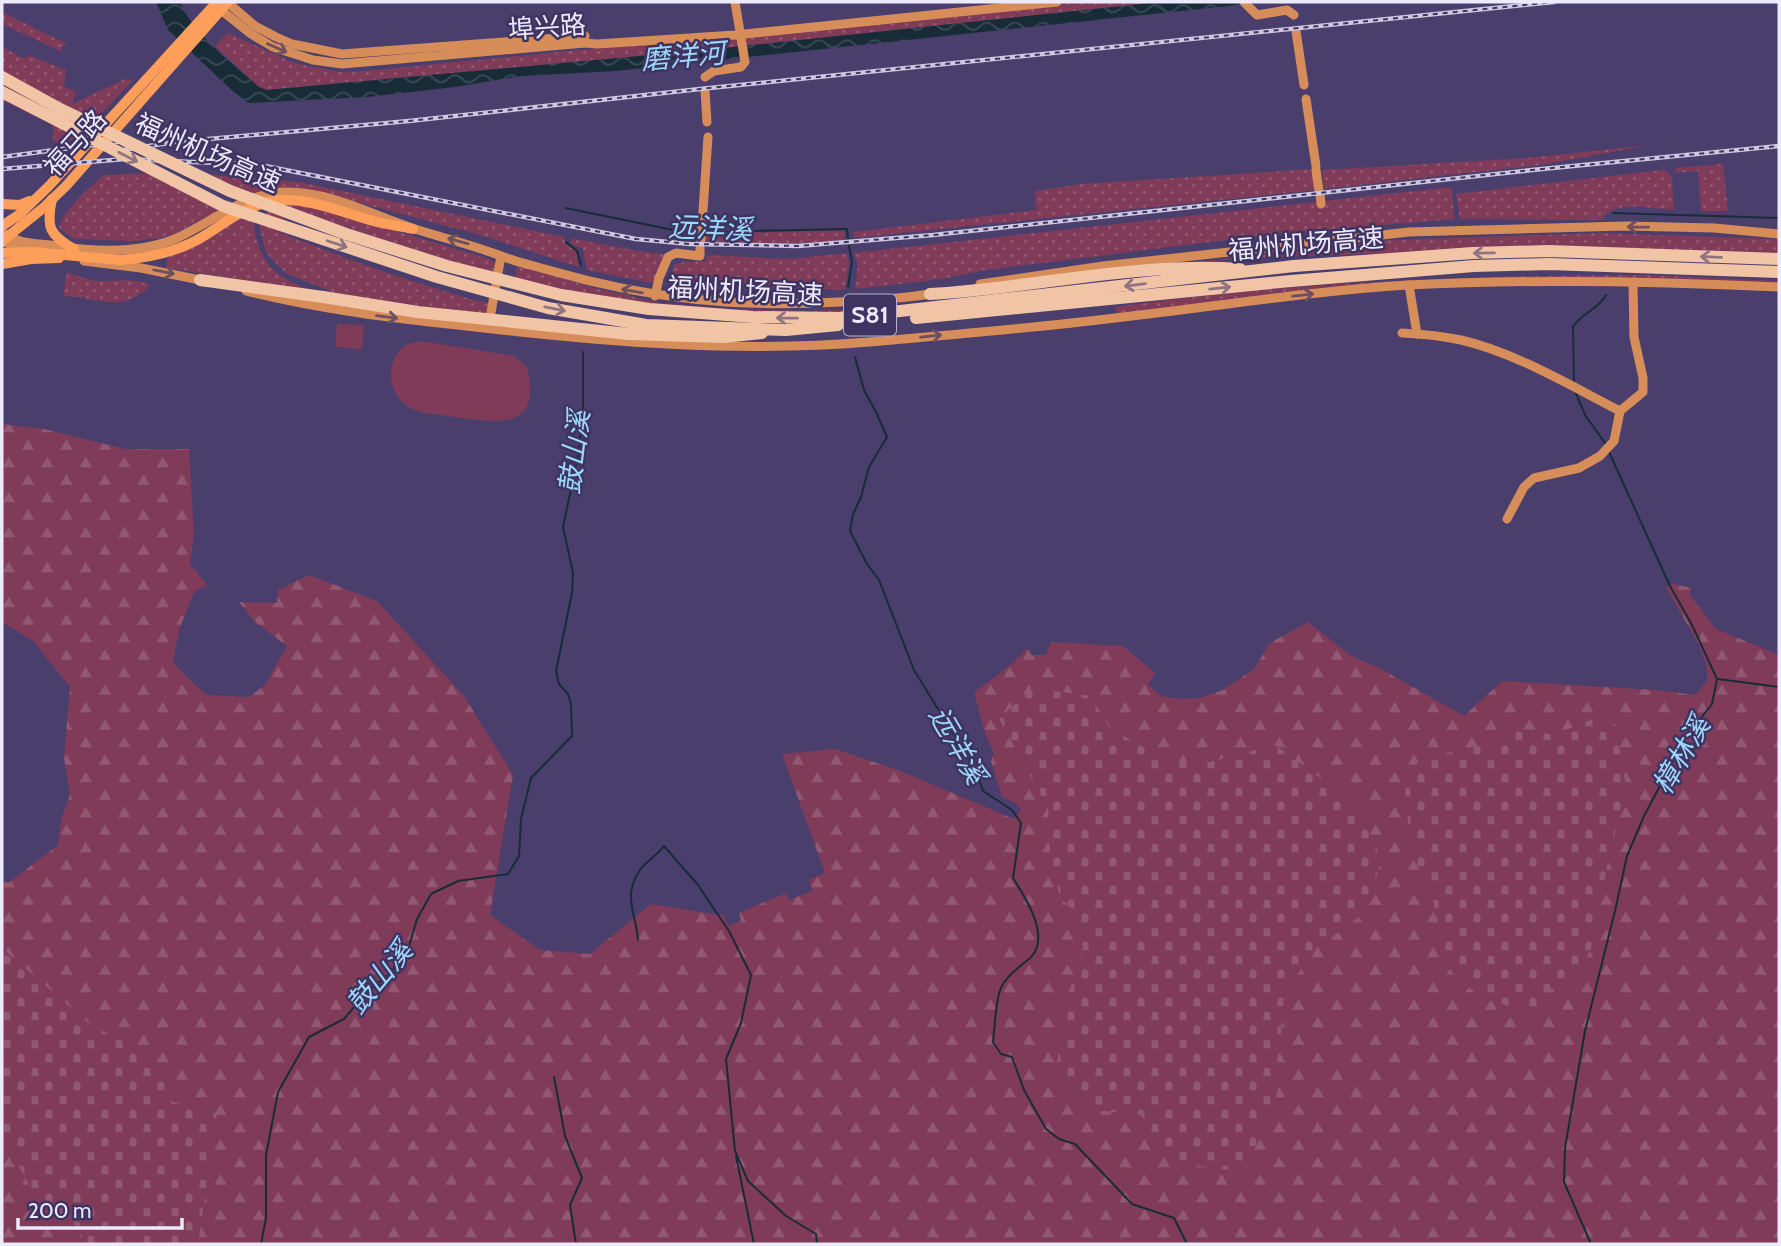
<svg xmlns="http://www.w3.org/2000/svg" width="1781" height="1246" font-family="Cabin,'Noto Sans SC',sans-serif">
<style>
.grass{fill:url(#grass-dots)}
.forest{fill:url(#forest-firs)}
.cemetery{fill:url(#cemetery-stones)}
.pitch{fill:#803b59}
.water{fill:url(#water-waves)}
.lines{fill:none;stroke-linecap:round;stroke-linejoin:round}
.stream{stroke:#182c38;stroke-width:2}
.secondary{stroke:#d78d5a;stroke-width:9}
.primary{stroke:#fe9e5b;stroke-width:10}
.highway{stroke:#f2c4a6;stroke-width:12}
.rail-casing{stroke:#cdc8df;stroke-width:4.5}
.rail{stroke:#3f3461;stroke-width:2;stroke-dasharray:5;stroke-linecap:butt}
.primary-bridge{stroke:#fe9e5b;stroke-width:10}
.highway-bridge{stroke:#f2c4a6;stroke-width:12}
.oneway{stroke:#6d4f5f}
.oneway2{stroke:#907580}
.labels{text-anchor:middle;stroke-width:5;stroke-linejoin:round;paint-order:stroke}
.shield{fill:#3f3461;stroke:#b9b3cd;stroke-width:2}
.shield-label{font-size:24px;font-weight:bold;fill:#edeafb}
.street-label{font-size:26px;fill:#edeafb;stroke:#3f3461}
.water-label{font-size:28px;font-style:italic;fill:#9cd8fb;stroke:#3f3461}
</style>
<defs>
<pattern id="grass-dots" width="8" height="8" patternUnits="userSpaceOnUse" patternTransform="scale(1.75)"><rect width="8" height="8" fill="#803b59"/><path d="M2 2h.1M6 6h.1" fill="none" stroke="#925872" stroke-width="1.8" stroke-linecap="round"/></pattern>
<pattern id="forest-firs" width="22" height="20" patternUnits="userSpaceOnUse" patternTransform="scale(1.75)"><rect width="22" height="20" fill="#803b59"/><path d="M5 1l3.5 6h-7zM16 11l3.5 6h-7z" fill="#925872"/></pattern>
<pattern id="cemetery-stones" width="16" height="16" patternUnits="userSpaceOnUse" patternTransform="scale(1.75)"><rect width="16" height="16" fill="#803b59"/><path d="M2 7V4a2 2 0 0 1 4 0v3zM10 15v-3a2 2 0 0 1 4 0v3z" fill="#925872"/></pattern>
<pattern id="water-waves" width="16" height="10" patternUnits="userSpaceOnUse" patternTransform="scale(1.75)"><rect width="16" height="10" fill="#182c38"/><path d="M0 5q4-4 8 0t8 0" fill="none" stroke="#3a4b56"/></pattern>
</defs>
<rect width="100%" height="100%" fill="#4a3e6d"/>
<g class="grass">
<polygon points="1070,2 1161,2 705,50 266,90 259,87 215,46 228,33 294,63 339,72 365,71"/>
<polygon points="2,12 67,44 61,47 62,52 2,24"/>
<polygon points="2,47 25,59 28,55 66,70 64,86 76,92 72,104 125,79 133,80 76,140 53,142 53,125 2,100"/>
<polygon points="1651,145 1540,165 1324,189 1322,170 1526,158"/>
<polygon points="1723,164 1728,211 1701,211 1698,171 1675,173 1676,168"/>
<polygon points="1314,169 1317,190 854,238 853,232 1036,210 1035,191 1082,184"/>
<path d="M1662 170 1667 171 1672 178 1674 210C1654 209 1611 199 1602 220L1460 219 1456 194Z"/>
<path d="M154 173 220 210 174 234 159 238 135 241 74 239 59 228C66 206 87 191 103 175Z"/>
<polygon points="201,174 299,182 564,237 565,243 576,251 579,267 477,234 322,193 251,197"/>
<polygon points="1451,187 1455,219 1275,234 986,270 942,279 855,289 858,264 853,253"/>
<path d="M283 205 313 206 489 259 495 263 494 277 292 209 281 221 279 232C348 260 418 285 490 304L488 315 333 294 331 291 287 274 266 253 259 226 267 212Z"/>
<path d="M254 213C252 259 279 285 323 292L166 268 168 254Z"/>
<polygon points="844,230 845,241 773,244 706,241 706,234"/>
<path d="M1600 233 1779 239V254C1585 253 1391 248 1197 262L1392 240Z"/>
<polygon points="571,238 638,251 664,254 656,284 587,270 583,249 571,244"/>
<polygon points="847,253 849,264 845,290 669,285 674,265 683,262 706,261 707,255 790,259"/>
<polygon points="517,265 594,288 661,303 730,309 809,311 868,309 846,314 792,315 655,307 515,282"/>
<path d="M67 272C80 277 92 282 105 281 125 281 130 278 150 285 121 316 96 296 63 296Z"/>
<path d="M1645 275 1779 281V285L1488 280 1119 315 1115 307C1291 282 1467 275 1645 275Z"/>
</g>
<polygon class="forest" points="2,424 44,429 125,449 189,449 194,535 190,564 207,585 194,592 179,630 173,663 206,695 249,697 265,685 287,646 255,622 239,602 277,603 278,590 309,575 377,601 464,696 513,775 490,915 540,950 590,954 651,904 724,916 728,926 741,921 739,913 786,893 789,900 812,891 809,880 825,873 782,754 835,749 898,770 1014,819 1021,810 1015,803 1002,797 991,761 994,754 984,730 974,692 1006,669 1028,648 1031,655 1046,655 1051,642 1123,646 1155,673 1148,685 1162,696 1178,699 1199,698 1223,690 1254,669 1270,643 1308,622 1350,655 1383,670 1464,716 1502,681 1656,690 1695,695 1708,680 1706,663 1699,645 1666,587 1673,584 1691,588 1690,595 1716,629 1779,655 1779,1244 2,1244 2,880 8,883 58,845 61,820 70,795 64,758 70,687 33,641 2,622"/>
<g class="cemetery">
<polygon points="1032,688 1090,696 1111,729 1170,762 1210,762 1275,745 1361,807 1381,861 1366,912 1315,949 1284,994 1276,1101 1243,1172 1185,1164 1159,1144 1141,1115 1094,1110 1056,1075 1063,1006 1082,958 1084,921 1060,897 1050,859 1048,808 999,719"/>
<polygon points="1600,716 1615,724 1626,786 1607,867 1591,948 1579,975 1545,992 1532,1013 1480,997 1450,971 1432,896 1411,854 1405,789 1419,760 1497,741 1520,728 1553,735"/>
<polygon points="2,948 91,1025 149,1055 173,1102 217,1113 198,1244 85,1244 79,1228 37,1200 2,1134"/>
</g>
<g class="pitch">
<polygon points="337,324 364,325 362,349 335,347"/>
<path d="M421 341 514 356 527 367C543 431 498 423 454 417 439 414 420 415 407 406 387 393 385 359 405 346 409 343 416 342 421 341Z"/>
</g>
<path class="water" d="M156 2H180C192 33 233 64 259 87L266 90 705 50 1160 2H1266L616 71 521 76 455 87 367 97 249 103 239 97 168 30Z"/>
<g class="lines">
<g class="stream">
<polyline points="566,208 678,231 698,232"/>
<polyline points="1613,213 1779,218"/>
<polyline points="707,232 847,229 848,238"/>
<polyline points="566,242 577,251 581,265"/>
<polyline points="848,287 852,262 849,246"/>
<path d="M855 357 864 390 877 414 887 437 869 467 861 497 853 514 850 531 867 564 879 580 914 670 976 771 983 791 1012 810 1021 823 1013 878C1025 897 1051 936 1031 957 1021 966 1006 976 1001 988 995 1001 995 1027 993 1042L1001 1054 1012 1057 1024 1090 1046 1129 1059 1139 1075 1144 1132 1204 1174 1218 1187 1244"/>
<path d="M1574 382 1573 327C1581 313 1598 310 1606 295"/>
<polyline points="1575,391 1585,415 1605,443"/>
<polyline points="1718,679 1779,687"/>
<path d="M638 940C636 913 622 896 640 870 647 860 657 856 664 846L698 885 729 931 751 975 741 1023 726 1059 735 1151 748 1181 786 1216 816 1234 817 1244"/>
<polyline points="554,1077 565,1136 582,1178 570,1205 576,1244"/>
<polyline points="736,1156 754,1244"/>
<polyline points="1778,1181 1779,1179"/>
<polyline points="261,1244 266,1218 266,1155 278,1092 309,1037 344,1019 366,993 388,975 407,953 417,919 431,894 458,881 508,874 519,856 521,819 531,778 572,736 571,704 568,694 559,684 556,671 572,593 573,573 563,527 578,456 583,407 583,352"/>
<polyline points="1591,1244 1564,1182 1565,1148 1585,1031 1615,911 1627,856 1644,816 1686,737 1712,704 1717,679 1692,625 1670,586 1609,452"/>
</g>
<g class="secondary">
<polyline points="227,2 255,26 276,37 292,44 342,54 585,36"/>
<polyline points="1244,2 1257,15 1287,10 1294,15"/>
<polyline points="221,10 251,34 273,47 313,60 342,64 585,43 597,44 735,35 1057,2"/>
<polyline points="1296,31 1304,85"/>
<polyline points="705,77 714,71 741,67 745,62 735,2"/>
<polyline points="705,91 707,122"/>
<polyline points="1306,99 1316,166"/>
<polyline points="1316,170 1319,191"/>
<polyline points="1320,194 1321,204"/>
<path d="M2 232C23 246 33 242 57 246 96 252 140 254 177 238 215 221 244 192 288 192 332 192 374 216 415 229 443 238 473 245 501 256 517 262 535 266 552 271 649 299 739 308 840 302 872 300 904 299 935 293"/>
<polyline points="701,240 708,137"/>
<polyline points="2,241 26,251"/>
<polyline points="84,261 141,268 205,281"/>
<polyline points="980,284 1103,266 1409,232 1625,226 1714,228 1779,234"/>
<polyline points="1409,285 1417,334"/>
<path d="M246 291C321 310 398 319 475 327 605 342 738 353 869 342 951 335 1034 328 1115 318 1213 307 1310 291 1408 285 1531 279 1656 281 1779 287"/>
<polyline points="655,296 659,278 668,257 676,253 700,256 700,248"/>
<polyline points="489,324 501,256"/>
<path d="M1402 333C1421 334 1442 336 1461 340 1514 352 1571 386 1620 411"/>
<polyline points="1507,519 1524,487 1534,478 1579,468 1600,456 1614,441 1620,411 1643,392 1643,378 1634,337 1633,283"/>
</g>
<g class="primary">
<path d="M52 199C46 227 49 235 74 249"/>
<polyline points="2,204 20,205 30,201"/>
<polyline points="2,226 20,214 49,186 217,2"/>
<polyline points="2,241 42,209 66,186 228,2"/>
<path d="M120 260C147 258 173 253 197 240 222 226 243 206 273 201 308 196 343 213 377 222 389 225 401 226 413 229"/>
<polyline points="2,264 31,259 59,258"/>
</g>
<g class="highway">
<polyline points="200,280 323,297"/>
<path d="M930 294C1033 288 1136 262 1240 269"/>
<polyline points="629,334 723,337 762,333"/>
</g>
<defs>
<g id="rail">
<polyline points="110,152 175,142 409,121 700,89 1554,2"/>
<polyline points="2,157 123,141"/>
<polyline points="2,169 125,159 260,165 636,239 690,244 798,246 933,235 1532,170 1779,146"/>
</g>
</defs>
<use href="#rail" class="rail-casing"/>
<use href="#rail" class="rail"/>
<polyline class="primary-bridge" points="2,253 32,252 120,260"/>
<g class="highway-bridge">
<polyline points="2,77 60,109 230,191 346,234 447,266 561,295 649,309 753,317 839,318 1294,266 1473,253 1549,251 1779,259"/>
<polyline points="2,92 223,206 437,277 548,308 646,325 786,330 838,325"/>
<polyline points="323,297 418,312 629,334"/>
<polyline points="916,318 1291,281 1474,266 1549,264 1779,272"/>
</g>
</g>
<defs><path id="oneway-shaft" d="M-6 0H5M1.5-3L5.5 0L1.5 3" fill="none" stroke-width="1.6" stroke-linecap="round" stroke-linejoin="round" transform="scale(1.75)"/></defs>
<g class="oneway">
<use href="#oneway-shaft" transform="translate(277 48) rotate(24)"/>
<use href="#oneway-shaft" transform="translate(1638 227) rotate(-179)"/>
<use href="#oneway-shaft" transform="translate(458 241) rotate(-164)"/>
<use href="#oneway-shaft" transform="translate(164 272) rotate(11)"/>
<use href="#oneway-shaft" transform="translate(632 291) rotate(-170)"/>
<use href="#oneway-shaft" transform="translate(1303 295) rotate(-6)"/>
<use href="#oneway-shaft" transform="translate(387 317) rotate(7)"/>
<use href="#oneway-shaft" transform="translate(931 336) rotate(-6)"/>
</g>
<g class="oneway2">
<use href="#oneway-shaft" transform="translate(128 157) rotate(27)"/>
<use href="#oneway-shaft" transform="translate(337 244) rotate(18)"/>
<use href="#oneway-shaft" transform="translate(1484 253) rotate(179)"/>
<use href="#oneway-shaft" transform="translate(1711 257) rotate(-178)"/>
<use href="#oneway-shaft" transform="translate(1135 285) rotate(173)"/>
<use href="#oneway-shaft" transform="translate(1220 288) rotate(-6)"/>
<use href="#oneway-shaft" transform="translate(555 309) rotate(11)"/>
<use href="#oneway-shaft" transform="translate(787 318) rotate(-179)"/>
</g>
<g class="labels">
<rect class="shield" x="844" y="294.5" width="52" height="41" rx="5"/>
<g class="shield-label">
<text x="870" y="323">S81</text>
</g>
<g class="street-label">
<text transform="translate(547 27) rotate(-4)" y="9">埠兴路</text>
<text transform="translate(75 143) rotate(-48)" y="9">福马路</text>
<text transform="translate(208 153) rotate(24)" y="9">福州机场高速</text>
<text transform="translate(1306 244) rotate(-5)" y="9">福州机场高速</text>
<text transform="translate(745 291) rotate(3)" y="9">福州机场高速</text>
</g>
<g class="water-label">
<text transform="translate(683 56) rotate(-5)" y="10">磨洋河</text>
<text transform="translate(710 228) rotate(2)" y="10">远洋溪</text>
<text transform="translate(574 452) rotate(-83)" y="10">鼓山溪</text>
<text transform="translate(958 745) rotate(60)" y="10">远洋溪</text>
<text transform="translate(1681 755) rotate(-60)" y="10">樟林溪</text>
<text transform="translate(379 977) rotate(-50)" y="10">鼓山溪</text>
</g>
</g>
<rect width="1781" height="1246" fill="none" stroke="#edeafb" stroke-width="7"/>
<path d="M18 1218v10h164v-10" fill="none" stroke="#edeafb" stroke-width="3.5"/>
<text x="28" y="1218" font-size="21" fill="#edeafb" stroke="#3f3461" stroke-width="5" paint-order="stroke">200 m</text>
</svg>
